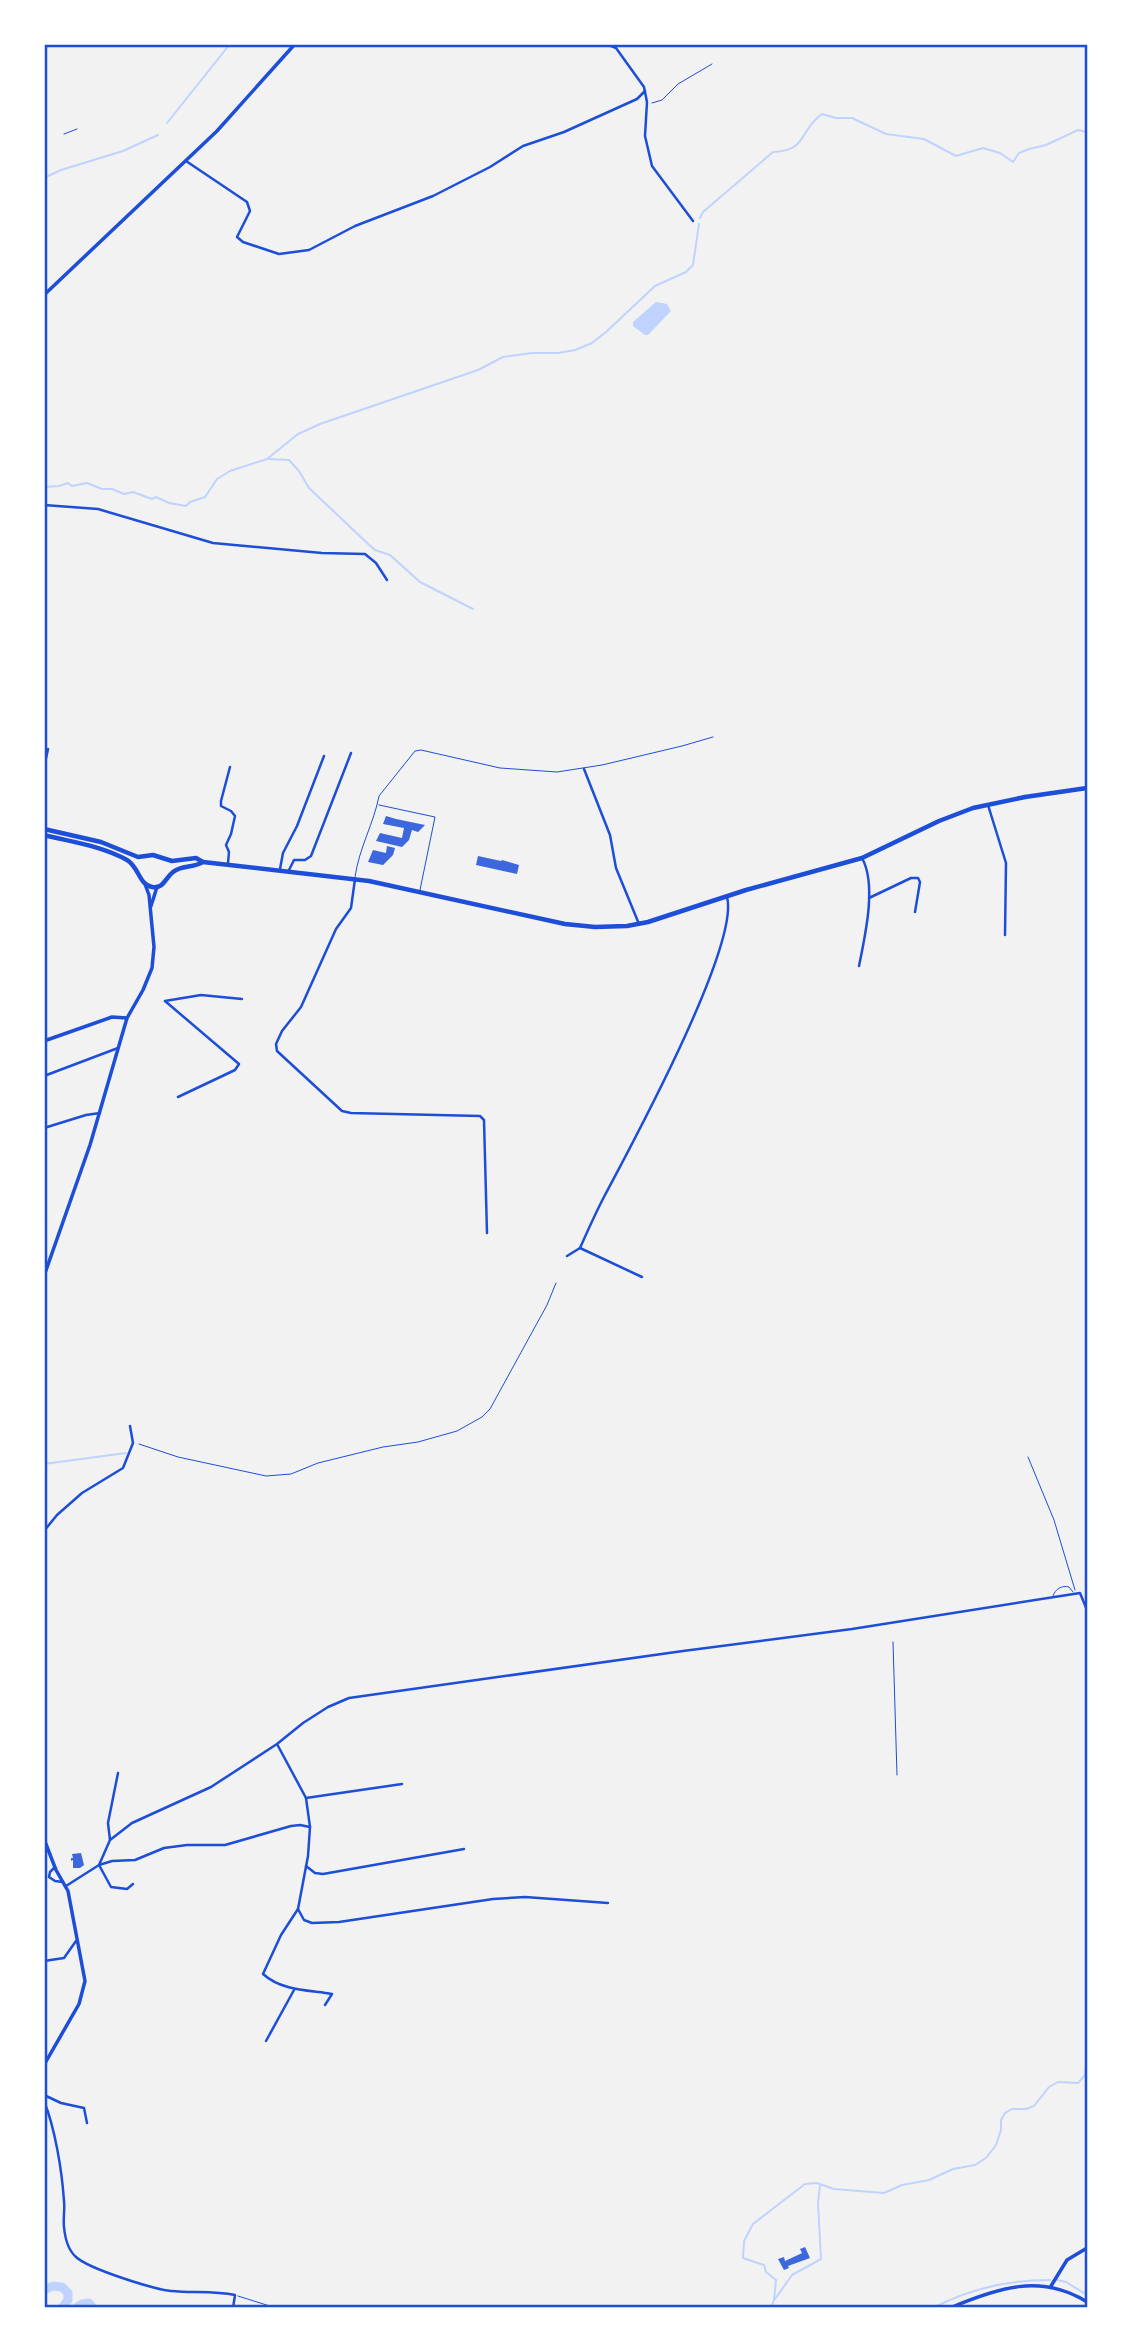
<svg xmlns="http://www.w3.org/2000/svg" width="1131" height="2352" font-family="Georgia,serif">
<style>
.water{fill:#bfd3fe}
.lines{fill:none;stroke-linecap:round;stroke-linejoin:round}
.stream{stroke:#bfd3fe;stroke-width:2}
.river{stroke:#bfd3fe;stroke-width:9}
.building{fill:#3d67dc}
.path{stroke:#1d4ed8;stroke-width:1}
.service{stroke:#1d4ed8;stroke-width:1}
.minor{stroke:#1d4ed8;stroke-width:2.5}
.tertiary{stroke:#1d4ed8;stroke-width:3.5}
.primary{stroke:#1d4ed8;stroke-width:4.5}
.neatline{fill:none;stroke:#1d4ed8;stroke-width:2.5}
</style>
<rect width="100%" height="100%" fill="#f2f2f2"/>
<polygon class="water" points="656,302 667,304 671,311 648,335 645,335 633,326 633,322"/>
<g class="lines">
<g class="stream">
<polyline points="167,123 230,44"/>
<polyline points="44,178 61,170 123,151 158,135"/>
<path d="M700 218 703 212 773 152C809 150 798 131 822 114L836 118H852L886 134 924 139 956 156 983 148 1000 153 1013 162 1019 153 1029 149 1046 145 1078 130 1087 132"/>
<polyline points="268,459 289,460 299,471 309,488 366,542 375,550 390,555 420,582 473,609"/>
<polyline points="44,487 59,486 68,483 72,486 87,483 102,489 112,489 124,494 133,492 152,499 156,497 169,503 186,506 190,502 205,497 217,479 230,471 267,459 298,434 320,424 478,370 503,357 532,353 558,353 575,350 592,343 606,332 655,286 686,272 693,265 699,224"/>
<polyline points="44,1464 126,1453"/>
<polyline points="1057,2280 1066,2282 1087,2295"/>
<polyline points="775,2299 792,2275 821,2259 818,2203 820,2185"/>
<polyline points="771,2308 774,2300 776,2280 766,2272 764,2265 743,2258 744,2241 753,2224 805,2184 817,2183 834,2189 884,2193 902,2185 929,2180 953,2169 975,2165 986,2158 996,2145 1001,2130 1001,2120 1005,2113 1012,2109 1026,2109 1034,2106 1049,2087 1058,2082 1078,2083 1085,2075 1087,2053"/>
<path d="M933 2308C969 2289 1009 2280 1050 2280"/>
</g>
<g class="river">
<polyline points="44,2290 53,2286 62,2287 68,2293 68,2300 62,2308"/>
<polyline points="76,2308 82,2304 89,2303 93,2308"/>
</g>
</g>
<g class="building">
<polygon points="386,816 396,819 425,825 418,832 412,830 409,840 402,847 376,841 380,833 402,838 404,828 383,824"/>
<polygon points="387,846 395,848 393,855 383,865 368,862 373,850 386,853"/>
<polygon points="478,856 501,861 502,860 519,865 517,874 476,865"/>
<polygon points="81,1853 84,1865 80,1868 73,1868 73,1860 71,1861 71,1858 73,1858 72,1854"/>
<polygon points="805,2247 810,2258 788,2266 789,2268 784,2270 778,2259 784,2257 785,2261 800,2254 802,2253 800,2249"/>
</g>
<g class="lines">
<g class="path">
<polyline points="652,103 662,100 678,84 712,64"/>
<polyline points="64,134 77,129"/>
<polyline points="139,1444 178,1457 266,1476 291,1474 318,1463 383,1447 418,1442 457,1431 482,1417 490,1409 547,1305 556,1283"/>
<polyline points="893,1642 897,1775"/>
</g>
<g class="service">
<polyline points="379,805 435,817 420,890"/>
<path d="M355 877C359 848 374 823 379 796L415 751 421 750 500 768 557 772 602 765 682 746 713 737"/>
<polyline points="1028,1457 1054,1520 1075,1590"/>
<path d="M1053 1596C1055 1589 1062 1585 1069 1587L1073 1592"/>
<polyline points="238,2296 276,2308"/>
</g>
<g class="minor">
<polyline points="606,44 616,48 644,87 647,102 645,136 652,166 693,221"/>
<polyline points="186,161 247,202 250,211 237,237 243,242 279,254 309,250 355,226 433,196 490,167 523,146 564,132 637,99 645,91"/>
<polyline points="44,505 98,509 213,543 322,553 365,554 376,563 387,580"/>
<polyline points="44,768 48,749"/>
<polyline points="584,769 610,835 616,868 639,924"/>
<polyline points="988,805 1006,863 1005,935"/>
<polyline points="228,863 229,852 226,845 231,834 235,816 231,811 221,806 221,801 230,767"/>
<polyline points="280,869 283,853 297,826 324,756"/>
<polyline points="289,870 294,860 305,860 311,856 351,753"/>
<polyline points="355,879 351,908 336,929 301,1007 282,1031 276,1044 277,1051 342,1111 351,1113 480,1116 484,1120 487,1233"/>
<polyline points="869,898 911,878 918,878 920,882 915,912"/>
<path d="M859 966C865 936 877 885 862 858"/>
<polyline points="165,1001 239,1064 235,1070 178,1097"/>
<polyline points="165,1001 201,995 242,999"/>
<polyline points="44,1076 118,1048"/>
<polyline points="44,1128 86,1115 100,1113"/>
<polyline points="580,1248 642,1277"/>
<path d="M567 1256 580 1248C588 1230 596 1212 605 1195 632 1144 740 945 727 897"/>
<polyline points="44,1531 57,1515 82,1493 123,1468 133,1443 130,1426"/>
<path d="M277 1744 306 1798 310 1827 308 1856 298 1909 281 1935 263 1974C282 1991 308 1990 332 1994L325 2005"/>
<polyline points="306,1798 402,1784"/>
<polyline points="110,1840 108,1823 118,1773"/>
<polyline points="306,1866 315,1873 323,1874 464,1849"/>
<polyline points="55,1867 50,1872 49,1877 55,1881 63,1882"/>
<polyline points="133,1884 127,1889 111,1887 99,1865 112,1861 135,1860 164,1848 187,1845 225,1845 291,1826 300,1825 310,1827"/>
<polyline points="66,1886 99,1865 110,1840 132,1823 211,1787 277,1744 303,1723 328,1707 349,1698 683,1651 852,1629 1080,1593 1087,1610"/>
<polyline points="298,1909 304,1920 312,1923 339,1922 493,1899 525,1897 608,1903"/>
<polyline points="44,1961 64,1958 76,1941"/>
<polyline points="266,2041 294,1990"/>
<polyline points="44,2095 61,2103 84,2108 87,2123"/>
<path d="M44 2101C55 2128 62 2171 64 2201 65 2209 63 2219 64 2227 65 2238 68 2250 76 2257 89 2269 153 2289 171 2291 193 2293 214 2291 235 2295L233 2308"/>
</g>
<g class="tertiary">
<polyline points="44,295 217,131 295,44"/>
<polyline points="151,906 157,887"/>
<polyline points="44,1041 112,1017 127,1018"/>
<polyline points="44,1276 90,1145 127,1018 143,990 152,968 154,947 149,895 145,884"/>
<polyline points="44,1839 56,1870 68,1891 85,1981 79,2004 44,2065"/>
<polyline points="1051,2286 1067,2260 1087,2248"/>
<path d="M950 2308C997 2288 1041 2273 1087 2302"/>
</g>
<g class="primary">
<polyline points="44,829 101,842 138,857 153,855 172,861 196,858 203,862 369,881 565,924 595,927 627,926 648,922 746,890 862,858 939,821 973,808 1025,797 1087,788"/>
<path d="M44 835C72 842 102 846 127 860 139 867 139 885 152 887 164 889 165 878 173 872 181 865 194 868 203 862"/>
</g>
</g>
<rect width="1131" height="2352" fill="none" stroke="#ffffff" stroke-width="91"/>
<rect x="46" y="46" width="1040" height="2260" class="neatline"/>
</svg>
